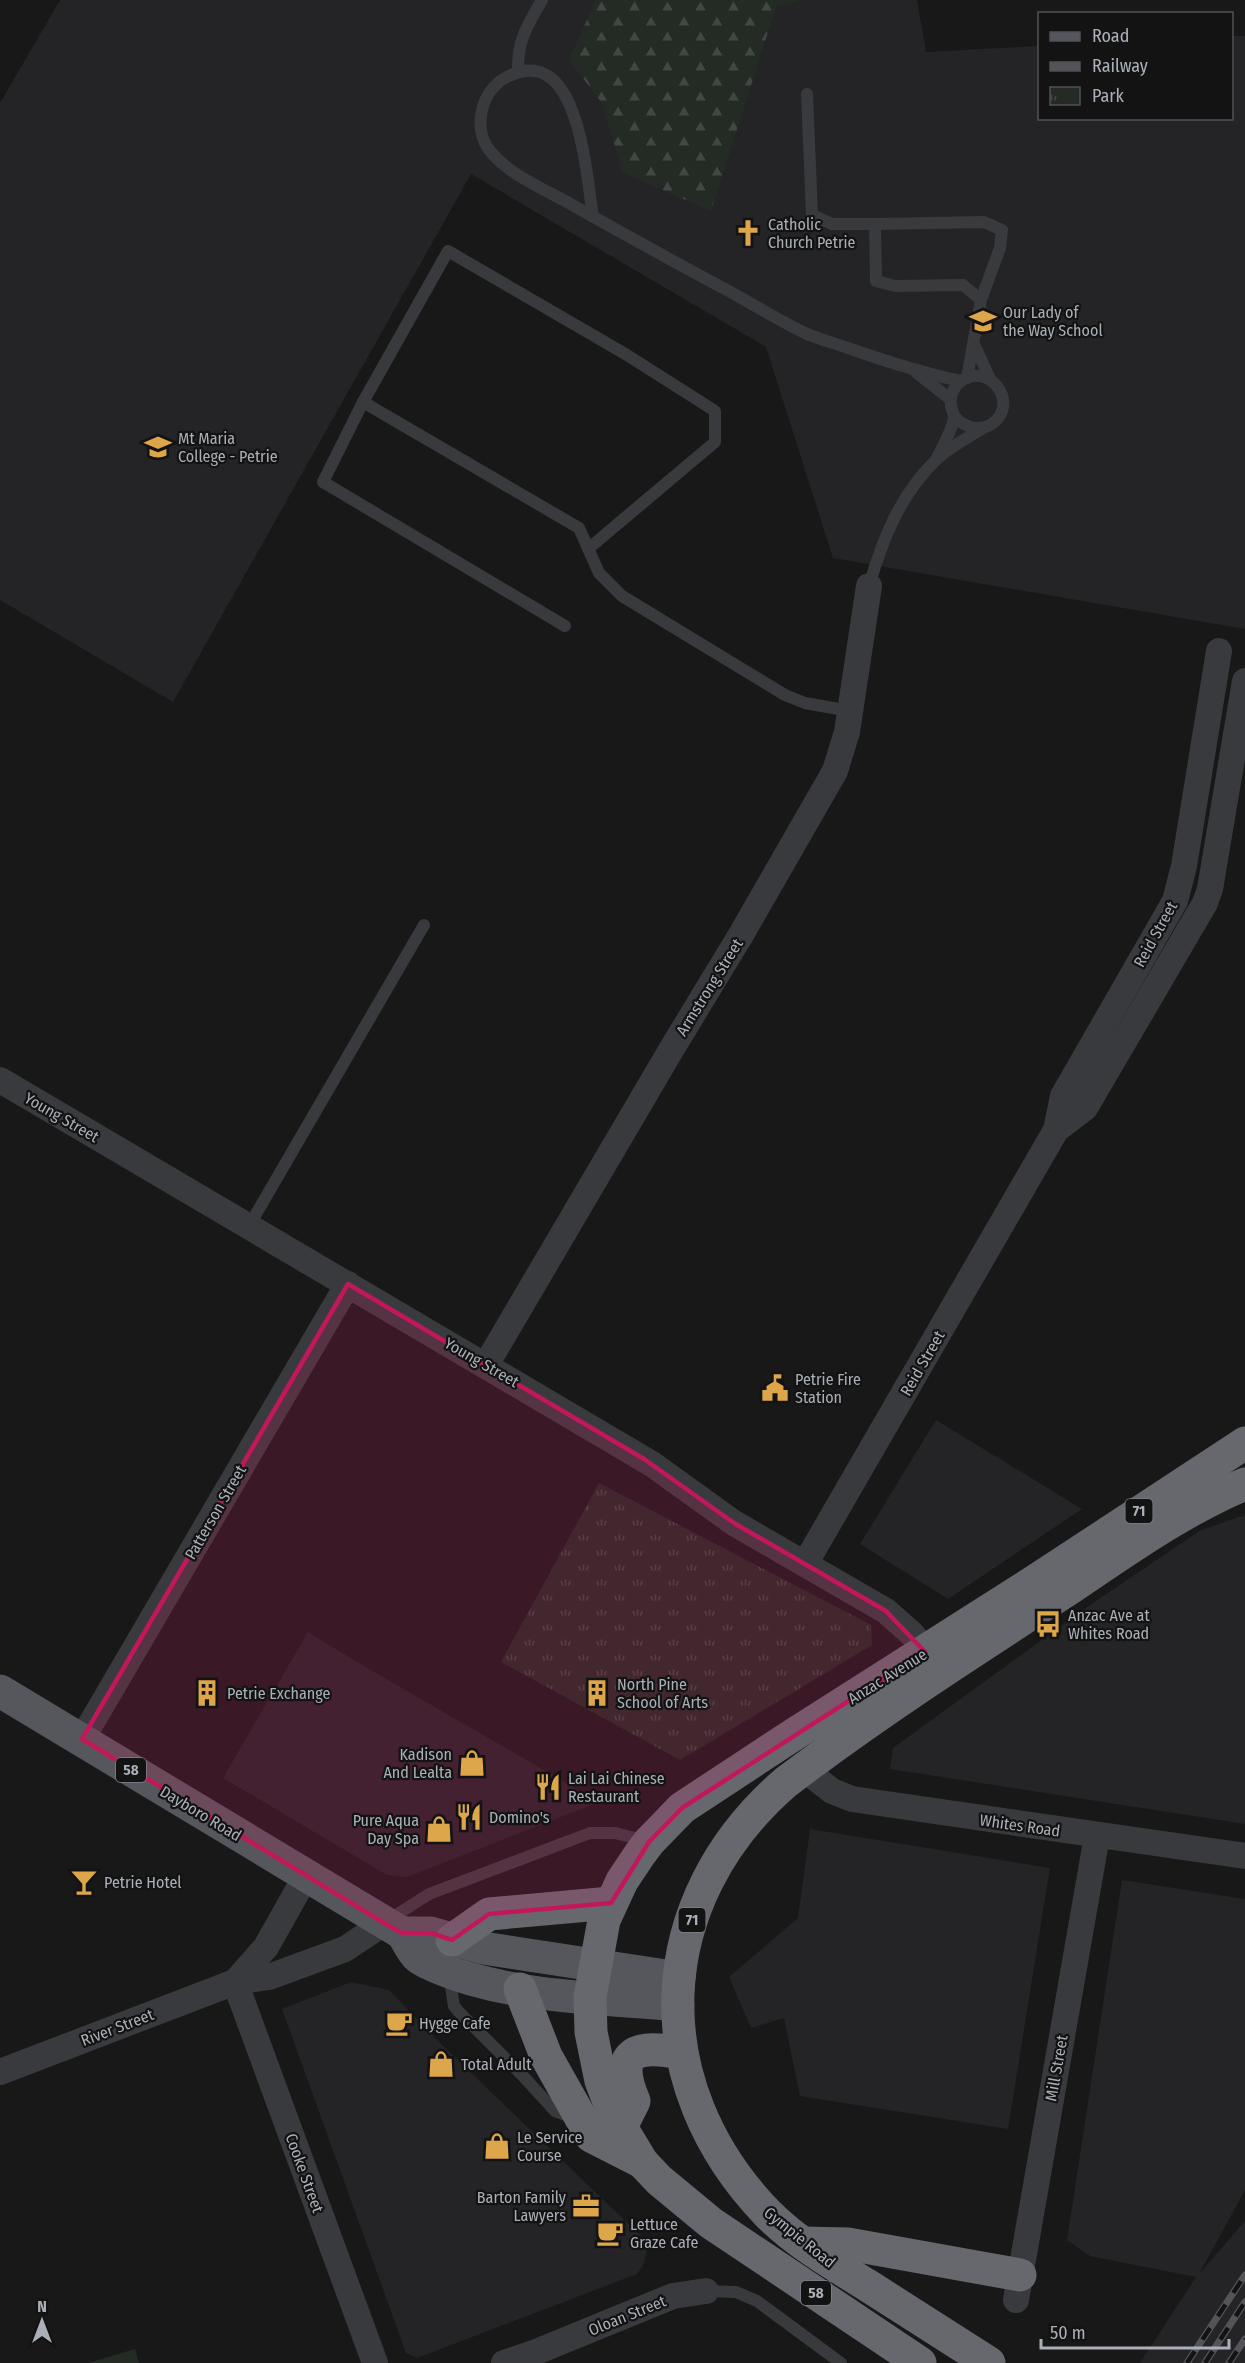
<svg xmlns="http://www.w3.org/2000/svg" width="1245" height="2363" font-family="'Fira Sans Condensed',sans-serif">
<style>
.built{fill:#242426}
.forest{fill:url(#forest-firs)}
.park{fill:url(#park-tufts)}
.garden{fill:#242b25}
.lines{fill:none;stroke-linecap:round;stroke-linejoin:round}
.lane{stroke:#393a3e;stroke-width:12}
.street{stroke:#393a3e;stroke-width:26}
.primary{stroke:#55575d;stroke-width:33}
.highway{stroke:#66686e;stroke-width:33}
.rail-casing{stroke:#525459;stroke-width:7}
.rail{stroke:#131314;stroke-width:4.5;stroke-dasharray:14;stroke-linecap:butt}
.marked{fill:#c2185b;fill-opacity:0.2;stroke:#c2185b;stroke-width:4.5;stroke-linejoin:round}
.labels{text-anchor:middle;stroke-width:4.5;stroke-linejoin:round;paint-order:stroke}
.shield{fill:#131314;stroke:#7d8187;stroke-width:1.5}
.shield-label{font-size:15px;font-weight:bold;fill:#abb0b8}
.poi-label{font-size:16px;fill:#abb0b8;stroke:#131314;text-anchor:start}
.street-label{font-size:16px;fill:#abb0b8;stroke:#131314}
</style>
<defs>
<pattern id="forest-firs" width="22" height="20" patternUnits="userSpaceOnUse" patternTransform="scale(1.5)"><rect width="22" height="20" fill="#242b25"/><path d="M5 1l3.5 6h-7zM16 11l3.5 6h-7z" fill="#414743"/></pattern>
<pattern id="park-tufts" width="24" height="20" patternUnits="userSpaceOnUse" patternTransform="scale(1.5)"><rect width="24" height="20" fill="#242b25"/><path d="M3 7l-1-3M5 7V3M7 7l1-3M15 17l-1-3M17 17v-4M19 17l1-3" fill="none" stroke="#414743"/></pattern>
</defs>
<rect width="100%" height="100%" fill="#181819"/>
<g class="built">
<polygon points="60,0 917,0 926,52 1039,46 1040,118 1232,118 1232,36 1245,36 1245,629 833,558 766,347 471,174 173,702 0,600 0,103"/>
<polygon points="936,1420 1082,1509 948,1599 860,1544"/>
<polygon points="1245,1515 1245,1824 890,1769 893,1748 1090,1605 1201,1530"/>
<polygon points="308,1632 357,1662 599,1802 407,1877 387,1875 223,1778"/>
<polygon points="810,1829 1050,1868 1008,2129 800,2096 784,2018 751,2028 729,1977 798,1918"/>
<polygon points="1122,1880 1245,1899 1245,2190 1199,2274 1245,2221 1245,2363 1140,2363 1196,2277 1090,2256 1067,2240"/>
<polygon points="351,1982 389,1990 439,2042 640,2235 647,2249 644,2263 637,2274 417,2358 406,2353 282,2009"/>
</g>
<polygon class="forest" points="596,0 801,0 776,7 711,211 623,173 602,103 569,60"/>
<polygon class="park" points="599,1483 871,1625 872,1645 680,1760 501,1662"/>
<polygon class="garden" points="135,2349 139,2363 88,2363"/>
<g class="lines">
<g class="lane">
<path d="M518 72C517 41 527 26 542 0"/>
<polyline points="807,94 812,215 832,224 875,224"/>
<path d="M593 217C586 174 579 40 507 77 481 90 472 128 490 151 510 176 547 190 574 206 624 234 674 262 725 289 751 303 778 320 805 333 818 339 834 343 848 348 885 361 922 373 961 381"/>
<polyline points="974,344 990,379"/>
<polyline points="917,373 950,399"/>
<polyline points="967,378 981,300 963,285 895,286 876,281 875,224 984,222 1002,230 1000,248 981,300"/>
<polyline points="363,402 323,482 565,626"/>
<path d="M937 458C943 446 951 432 954 419 955 415 952 412 951 406 949 394 956 381 969 377 991 370 1013 397 999 417 987 433 967 430 955 417"/>
<polyline points="588,549 715,442 715,411 627,355 448,251 363,402 579,528 599,573 622,596 785,695 805,703 850,711"/>
<path d="M869 586C883 538 900 495 936 460 949 447 968 438 983 428"/>
<polyline points="249,1226 424,925"/>
<polyline points="387,1921 429,1894 590,1833 615,1833 647,1841"/>
<polyline points="449,1974 454,2006 458,2011 522,2075 555,2111 574,2118"/>
<polyline points="706,2291 736,2292 757,2301 841,2363"/>
</g>
<g class="street">
<polyline points="0,1080 652,1464 734,1523 886,1611 913,1635 934,1665"/>
<polyline points="1056,1130 1085,1108 1205,903 1210,889 1245,681"/>
<polyline points="486,1365 671,1050 742,933 835,771 847,732 869,586"/>
<polyline points="805,1564 1056,1130 1063,1096 1175,901 1184,866 1219,651"/>
<polyline points="82,1739 348,1284"/>
<polyline points="804,1769 832,1791 852,1799 1245,1856"/>
<polyline points="235,1982 375,2363"/>
<polyline points="235,1982 266,1947 306,1876"/>
<polyline points="0,2072 235,1982 269,1977 345,1949 384,1923"/>
<polyline points="1016,2300 1097,1836"/>
<polyline points="504,2363 536,2352 673,2296 706,2291"/>
</g>
<g class="primary">
<path d="M0 1691 402 1933C407 1940 411 1950 417 1956 422 1961 431 1964 437 1967 509 1998 601 1998 678 2005"/>
<polyline points="402,1933 431,1933 483,1948 679,1978"/>
</g>
<g class="highway">
<polyline points="452,1940 489,1914 611,1903"/>
<polyline points="520,1989 546,2056 591,2136 642,2162"/>
<path d="M621 2127 634 2101C612 2049 638 2045 682 2053"/>
<polyline points="803,2243 848,2244 1020,2275"/>
<polyline points="920,2363 711,2223 659,2180 642,2162 621,2127 609,2102 601,2081 591,2032 590,1997 604,1920 622,1881 640,1854 649,1842 682,1808 796,1733 1035,1581 1245,1443"/>
<path d="M989 2363C949 2337 908 2311 867 2285 833 2264 796 2242 768 2214 642 2084 648 1901 786 1782 877 1713 973 1651 1069 1589 1124 1552 1184 1509 1245 1484"/>
</g>
<defs>
<g id="rail">
<polyline points="1187,2363 1245,2275"/>
<polyline points="1205,2363 1245,2302"/>
<polyline points="1229,2363 1245,2339"/>
</g>
</defs>
<use href="#rail" class="rail-casing"/>
<use href="#rail" class="rail"/>
</g>
<path class="marked" d="M348 1284 644 1459 734 1523 886 1611 925 1652 682 1808 649 1842 611 1903 489 1914 452 1940 431 1933H402L384 1923 82 1739Z"/>
<defs>
<symbol id="church-bare" viewBox="-9 -9 18 18"><path d="M-1.2-6h2.4v3.5h3.3v2.4h-3.3V6h-2.4V-.1h-3.3v-2.4h3.3Z" fill="#dea64b" stroke="#131314" stroke-width="2.5" paint-order="stroke"/></symbol>
<symbol id="school-bare" viewBox="-9 -9 18 18"><path d="M0-5L7-2L0 1L-7-2ZM-4 1L0 2.5L4 1V4Q0 6-4 4Z" fill="#dea64b" stroke="#131314" stroke-width="2.5" paint-order="stroke"/></symbol>
<symbol id="civic-bare" viewBox="-9 -9 18 18"><path d="M-.6-6.5H3V-4.5H.6V-3L4-1V1h2V6H-6V1h2V-1L-.6-3ZM-1.2 2.5V6h2.4V2.5Z" fill="#dea64b" stroke="#131314" stroke-width="2.5" paint-order="stroke"/></symbol>
<symbol id="bus-bare" viewBox="-9 -9 18 18"><path d="M-5-6H5V4H4V6H2V4H-2V6H-4V4H-5ZM-3.5-4V0h7V-4ZM-3.5 1.2v1.5H-2V1.2ZM2 1.2v1.5H3.5V1.2Z" fill="#dea64b" stroke="#131314" stroke-width="2.5" paint-order="stroke"/></symbol>
<symbol id="building-bare" viewBox="-9 -9 18 18"><path d="M-4-6H4V6H1V3H-1V6H-4ZM-2.5-4.3h1.7v1.8h-1.7ZM.8-4.3h1.7v1.8H.8ZM-2.5-1h1.7V.8h-1.7ZM.8-1h1.7V.8H.8Z" fill="#dea64b" stroke="#131314" stroke-width="2.5" paint-order="stroke"/></symbol>
<symbol id="shop-bare" viewBox="-9 -9 18 18"><path d="M-5-2.5h2.3a2.7 3.5 0 0 1 5.4 0H5L5.5 6h-11ZM-1.5-2.5h3a1.5 2.3 0 0 0-3 0Z" fill="#dea64b" stroke="#131314" stroke-width="2.5" paint-order="stroke"/></symbol>
<symbol id="restaurant-bare" viewBox="-9 -9 18 18"><path d="M-5-6h1v4h1v-4h1v4h1v-4h1v5L-1.5 .5V6h-2V.5L-5-1ZM5-6V6H3V1.5H1.5Q1.5-4 5-6Z" fill="#dea64b" stroke="#131314" stroke-width="2.5" paint-order="stroke"/></symbol>
<symbol id="bar-bare" viewBox="-9 -9 18 18"><path d="M-6-5H6L.8 .8V4.5H3.5V6h-7V4.5H-.8V.8Z" fill="#dea64b" stroke="#131314" stroke-width="2.5" paint-order="stroke"/></symbol>
<symbol id="cafe-bare" viewBox="-9 -9 18 18"><path d="M-5.5-4.5H6V0H3Q3 3.5 0 3.5H-2.5Q-5.5 3.5-5.5 0ZM3-3.2v2h1.7v-2ZM-6 4.5H4V6H-6Z" fill="#dea64b" stroke="#131314" stroke-width="2.5" paint-order="stroke"/></symbol>
<symbol id="office-bare" viewBox="-9 -9 18 18"><path d="M-6-3h4V-5.5h4V-3h4V5H-6ZM-1-4.5V-3h2v-1.5ZM-6 0V1H6V0Z" fill="#dea64b" stroke="#131314" stroke-width="2.5" paint-order="stroke"/></symbol>
</defs>
<g fill-rule="evenodd">
<use href="#church-bare" x="729" y="214" width="38" height="38"/>
<use href="#school-bare" x="964" y="302" width="38" height="38"/>
<use href="#school-bare" x="139" y="428" width="38" height="38"/>
<use href="#civic-bare" x="756" y="1369" width="38" height="38"/>
<use href="#bus-bare" x="1029" y="1605" width="38" height="38"/>
<use href="#building-bare" x="188" y="1674" width="38" height="38"/>
<use href="#building-bare" x="578" y="1674" width="38" height="38"/>
<use href="#shop-bare" x="453" y="1744" width="38" height="38"/>
<use href="#restaurant-bare" x="529" y="1768" width="38" height="38"/>
<use href="#restaurant-bare" x="450" y="1798" width="38" height="38"/>
<use href="#shop-bare" x="420" y="1810" width="38" height="38"/>
<use href="#bar-bare" x="65" y="1863" width="38" height="38"/>
<use href="#cafe-bare" x="380" y="2004" width="38" height="38"/>
<use href="#shop-bare" x="422" y="2045" width="38" height="38"/>
<use href="#shop-bare" x="478" y="2127" width="38" height="38"/>
<use href="#office-bare" x="567" y="2187" width="38" height="38"/>
<use href="#cafe-bare" x="591" y="2214" width="38" height="38"/>
</g>
<g class="labels">
<g class="shield">
<rect x="1125.5" y="1499" width="27" height="24" rx="4.5"/>
<rect x="116" y="1758" width="30" height="24" rx="4.5"/>
<rect x="678.5" y="1908" width="27" height="24" rx="4.5"/>
<rect x="801" y="2281" width="30" height="24" rx="4.5"/>
</g>
<g class="shield-label">
<text x="1139" y="1516">71</text>
<text x="131" y="1775">58</text>
<text x="692" y="1925">71</text>
<text x="816" y="2298">58</text>
</g>
<g class="poi-label">
<text x="768" y="230">Catholic<tspan x="768" dy="18">Church Petrie</tspan></text>
<text x="1003" y="318">Our Lady of<tspan x="1003" dy="18">the Way School</tspan></text>
<text x="178" y="444">Mt Maria<tspan x="178" dy="18">College - Petrie</tspan></text>
<text x="795" y="1385">Petrie Fire<tspan x="795" dy="18">Station</tspan></text>
<text x="1068" y="1621">Anzac Ave at<tspan x="1068" dy="18">Whites Road</tspan></text>
<text x="617" y="1690">North Pine<tspan x="617" dy="18">School of Arts</tspan></text>
<text x="227" y="1699">Petrie Exchange</text>
<text x="452" y="1760" text-anchor="end">Kadison<tspan x="452" dy="18">And Lealta</tspan></text>
<text x="568" y="1784">Lai Lai Chinese<tspan x="568" dy="18">Restaurant</tspan></text>
<text x="489" y="1823">Domino's</text>
<text x="419" y="1826" text-anchor="end">Pure Aqua<tspan x="419" dy="18">Day Spa</tspan></text>
<text x="104" y="1888">Petrie Hotel</text>
<text x="419" y="2029">Hygge Cafe</text>
<text x="461" y="2070">Total Adult</text>
<text x="517" y="2143">Le Service<tspan x="517" dy="18">Course</tspan></text>
<text x="566" y="2203" text-anchor="end">Barton Family<tspan x="566" dy="18">Lawyers</tspan></text>
<text x="630" y="2230">Lettuce<tspan x="630" dy="18">Graze Cafe</tspan></text>
</g>
<g class="street-label">
<text transform="translate(1155 934) rotate(-61)" y="6">Reid Street</text>
<text transform="translate(709 987) rotate(-58)" y="6">Armstrong Street</text>
<text transform="translate(62 1117) rotate(30)" y="6">Young Street</text>
<text transform="translate(482 1362) rotate(30)" y="6">Young Street</text>
<text transform="translate(922 1363) rotate(-60)" y="6">Reid Street</text>
<text transform="translate(215 1512) rotate(-60)" y="6">Patterson Street</text>
<text transform="translate(887 1676) rotate(-32)" y="6">Anzac Avenue</text>
<text transform="translate(201 1813) rotate(31)" y="6">Dayboro Road</text>
<text transform="translate(1020 1825) rotate(8)" y="6">Whites Road</text>
<text transform="translate(117 2027) rotate(-21)" y="6">River Street</text>
<text transform="translate(1056 2068) rotate(-80)" y="6">Mill Street</text>
<text transform="translate(305 2173) rotate(70)" y="6">Cooke Street</text>
<text transform="translate(800 2237) rotate(39)" y="6">Gympie Road</text>
<text transform="translate(627 2315) rotate(-22)" y="6">Oloan Street</text>
</g>
</g>
<rect x="1038" y="12" width="195" height="108" fill="#131314" stroke="#505256" stroke-width="1.5"/>
<rect x="1050" y="32" width="30" height="9" fill="#55575d" stroke="#505256" stroke-width="1.5"/>
<text x="1092" y="42" font-size="18" fill="#abb0b8">Road</text>
<rect x="1050" y="62" width="30" height="9" fill="#525459" stroke="#505256" stroke-width="1.5"/>
<text x="1092" y="72" font-size="18" fill="#abb0b8">Railway</text>
<rect x="1050" y="87" width="30" height="18" fill="url(#park-tufts)" stroke="#505256" stroke-width="1.5"/>
<text x="1092" y="102" font-size="18" fill="#abb0b8">Park</text>
<g transform="translate(42 2321)" stroke="#131314" stroke-width="4.5" paint-order="stroke">
<path d="M0-4.5L10 22L0 15L-10 22Z" fill="#abb0b8"/>
<text y="-9" font-size="16" font-weight="bold" text-anchor="middle" fill="#abb0b8">N</text>
</g>
<path d="M1041 2339v9h188v-9" fill="none" stroke="#abb0b8" stroke-width="3"/>
<text x="1050" y="2339" font-size="18" fill="#abb0b8" stroke="#131314" stroke-width="4.5" paint-order="stroke">50 m</text>
</svg>
